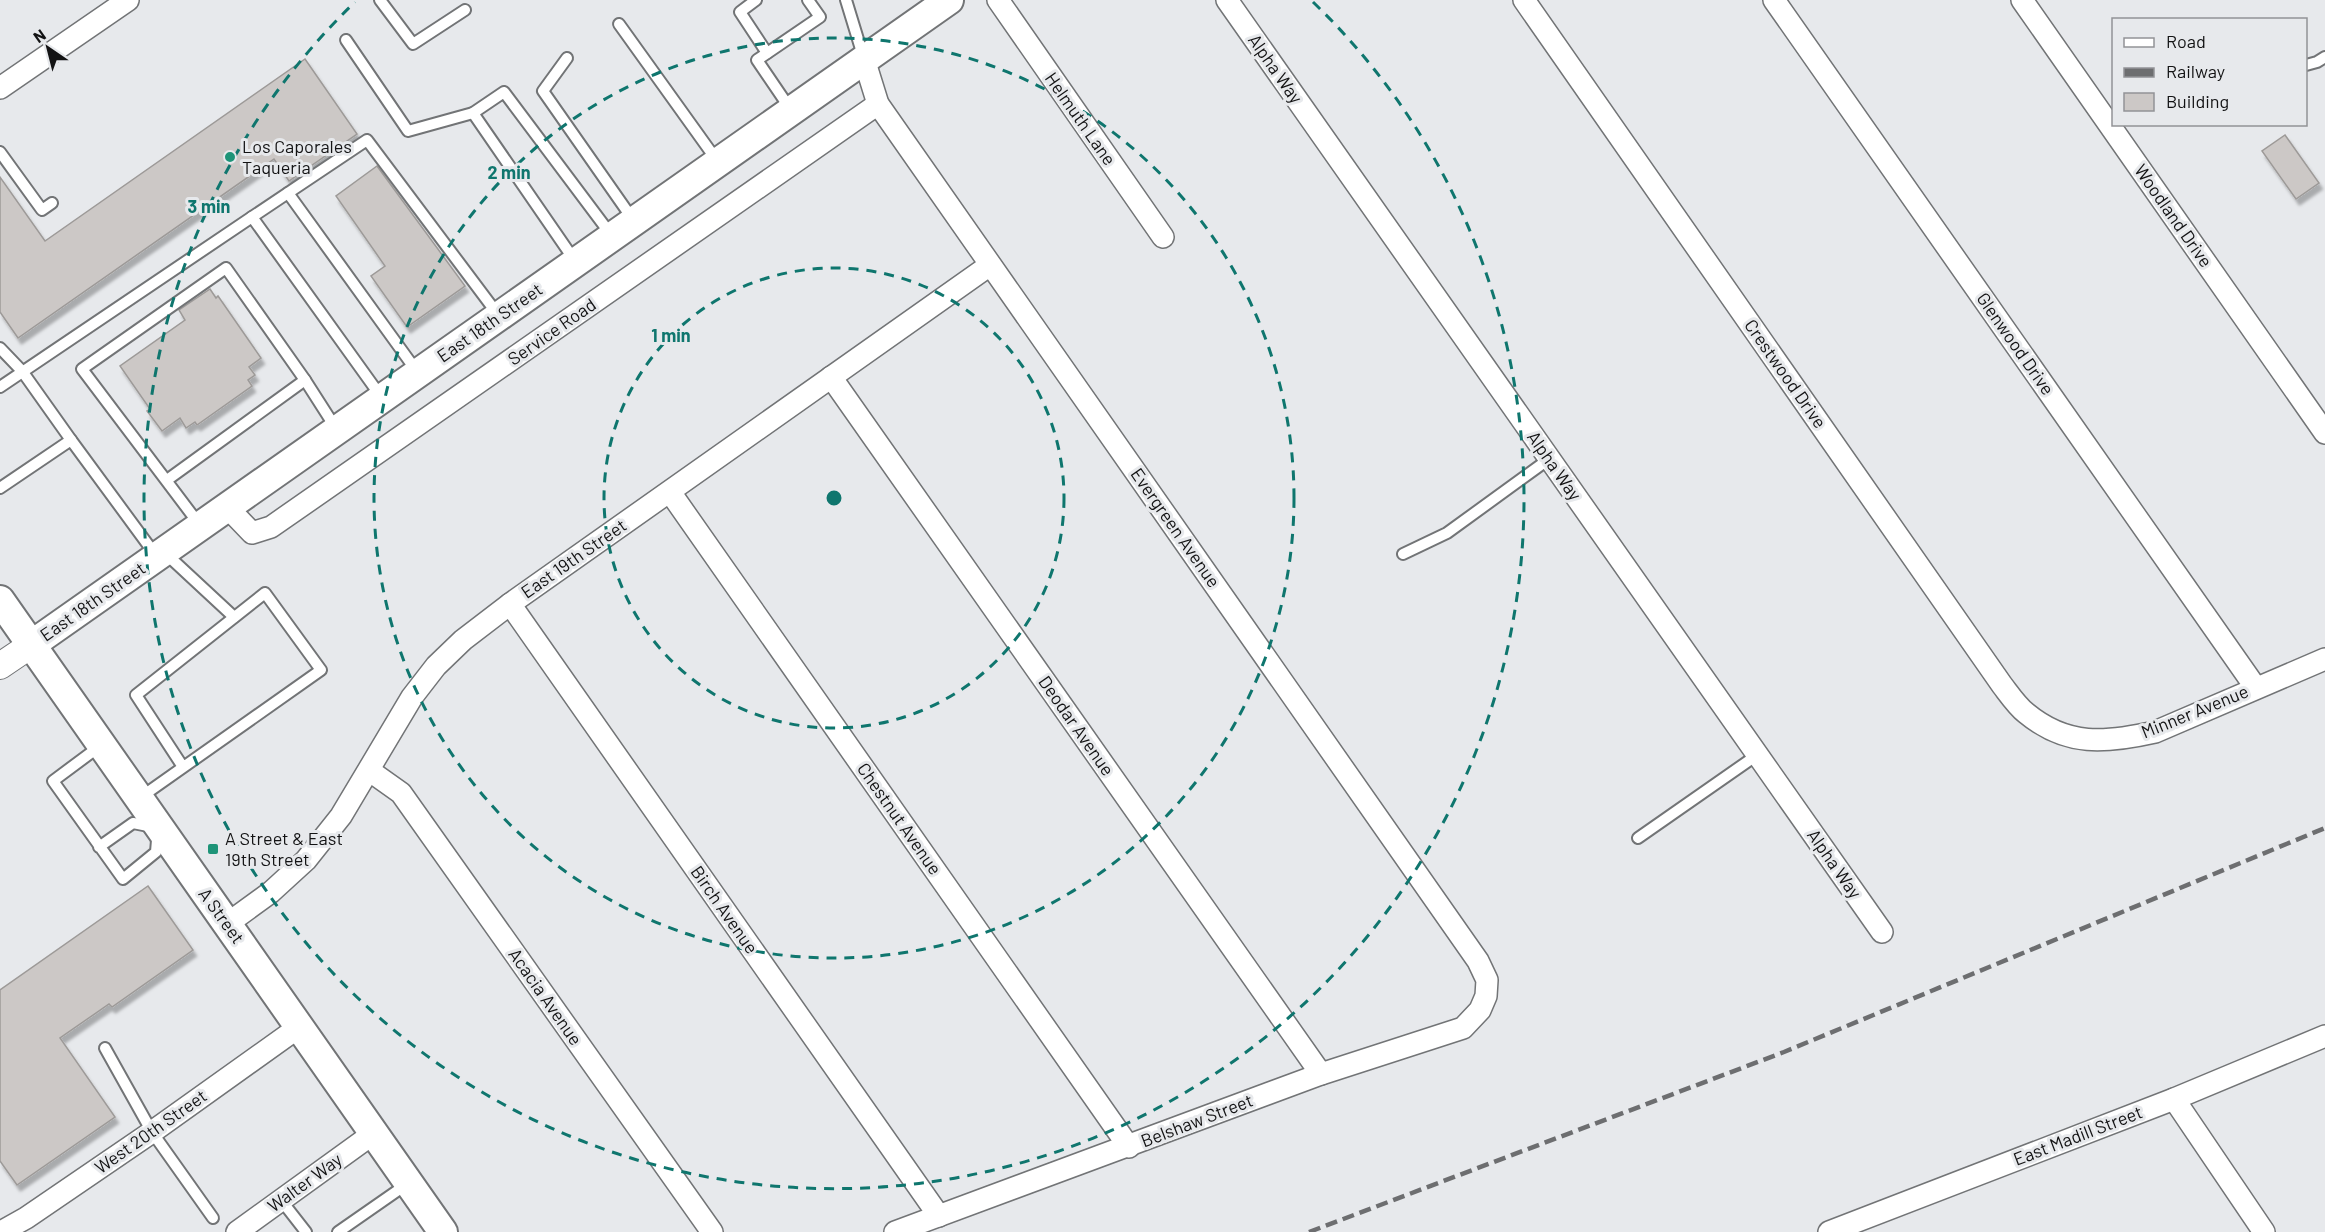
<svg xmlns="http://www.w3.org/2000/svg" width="2325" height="1232" font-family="Barlow,sans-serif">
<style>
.building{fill:#ccc8c6;stroke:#9d9a98;stroke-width:1.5;filter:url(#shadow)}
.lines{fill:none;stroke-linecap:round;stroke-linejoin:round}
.service-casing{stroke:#727476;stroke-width:14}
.minor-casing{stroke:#727476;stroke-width:24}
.tertiary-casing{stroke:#727476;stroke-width:28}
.secondary-casing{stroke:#727476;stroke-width:32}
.service{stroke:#fff;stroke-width:10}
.minor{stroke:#fff;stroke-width:21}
.tertiary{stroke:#fff;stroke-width:26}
.secondary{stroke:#fff;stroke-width:28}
.rail{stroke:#6d6e70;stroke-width:4.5;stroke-dasharray:12 6;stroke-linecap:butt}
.ring{fill:none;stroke:#0f766e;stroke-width:3;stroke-dasharray:10 8}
.poi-dot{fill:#1e9478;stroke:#e7e9ec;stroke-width:2}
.labels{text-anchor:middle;stroke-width:6;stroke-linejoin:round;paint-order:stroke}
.street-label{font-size:18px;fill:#131314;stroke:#e7e9ec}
.poi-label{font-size:18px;fill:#131314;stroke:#e7e9ec;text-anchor:start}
.centre{fill:#0f766e;stroke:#e7e9ec;stroke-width:3}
.ring-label{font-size:18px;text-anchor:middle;font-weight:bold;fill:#0f766e;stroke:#e7e9ec;stroke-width:6;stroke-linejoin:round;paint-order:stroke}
</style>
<defs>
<filter id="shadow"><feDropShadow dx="3.5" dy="6" stdDeviation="1.5" flood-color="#0004"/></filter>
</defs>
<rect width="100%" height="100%" fill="#e7e9ec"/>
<g class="building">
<polygon points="305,59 357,134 289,181 274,159 18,338 0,312 0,177 45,241"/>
<polygon points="2285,135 2319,183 2296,199 2262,151"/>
<polygon points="377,166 465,286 407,327 371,276 385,266 336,196"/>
<polygon points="210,289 216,298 218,296 261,358 249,367 255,375 248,380 252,386 197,425 195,422 186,428 180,418 162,431 147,411 150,409 120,366 185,320 179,310"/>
<polygon points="148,886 193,950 112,1007 109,1004 60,1038 115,1117 17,1185 0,1161 0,990"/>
</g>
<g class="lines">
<defs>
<g id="service">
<polyline points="380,0 413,44 465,10"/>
<polyline points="756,0 740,12 767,53"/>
<polyline points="846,0 864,59"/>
<polyline points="619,24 718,162"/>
<polyline points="346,40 408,131 473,113"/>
<polyline points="567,58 543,91 634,221"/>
<polyline points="2306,65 2317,62 2325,57"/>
<polyline points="791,110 757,60 820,17 808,0"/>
<polyline points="0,152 42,210 52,203"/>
<polyline points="288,193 418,373"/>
<polyline points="252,217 367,140 499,316"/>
<polyline points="575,261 473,113 504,92 612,236"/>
<polyline points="0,348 22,371 71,440"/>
<polyline points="305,380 337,430"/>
<polyline points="0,387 252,217 382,398"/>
<polyline points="167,480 305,380 226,268 82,369 199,524"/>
<polyline points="0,488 71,440 157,557"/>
<polyline points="164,552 234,617"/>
<polyline points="1403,554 1447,533 1549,459"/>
<polyline points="141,797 321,670 265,593 136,695 183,767"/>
<polyline points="1638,838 1757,755"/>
<polyline points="99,847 133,823 158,828 156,852 123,879 53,781 100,746"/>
<polyline points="105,1048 152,1132 213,1218"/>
<polyline points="281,1200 306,1232"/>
<polyline points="338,1232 407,1184"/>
</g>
<g id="minor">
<polyline points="998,0 1163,237"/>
<polyline points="1227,0 1882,932"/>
<path d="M1524 0 2002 685C2009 694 2017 706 2026 713 2067 747 2106 743 2155 732L2325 659"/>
<polyline points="1774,0 2256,688"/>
<polyline points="2022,0 2325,433"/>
<polyline points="864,59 878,104 1478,961 1487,980 1486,996 1480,1010 1463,1028 1321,1074 895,1232"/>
<polyline points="0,88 128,0"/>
<polyline points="831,377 1321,1074"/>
<polyline points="670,492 1129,1147"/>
<polyline points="228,508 252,533 271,527 878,104"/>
<polyline points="510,604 939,1216"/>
<polyline points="370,771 401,793 712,1232"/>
<polyline points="227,924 271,892 306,860 341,816 412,697 436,666 463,640 510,604 990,265"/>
<polyline points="2174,1099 2264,1232"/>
<polyline points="1,1232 26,1218 152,1132 299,1027"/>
<polyline points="237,1232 374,1133"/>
<polyline points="1829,1232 2174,1099 2325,1036"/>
</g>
<polyline id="tertiary" points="0,666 31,645"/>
<g id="secondary">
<path d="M0 600C147 811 296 1021 443 1232"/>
<polyline points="31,645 949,0"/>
</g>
</defs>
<use href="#service" class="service-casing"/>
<use href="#minor" class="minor-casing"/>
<use href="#tertiary" class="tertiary-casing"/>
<use href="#secondary" class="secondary-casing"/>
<use href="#service" class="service"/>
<use href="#minor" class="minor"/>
<use href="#tertiary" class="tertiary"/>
<use href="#secondary" class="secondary"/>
<polyline class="rail" points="1309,1232 1784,1052 2325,828"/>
</g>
<g class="ring">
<circle cx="834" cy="498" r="230"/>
<circle cx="834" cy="498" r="460"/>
<path d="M1313 2A690 690 0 1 1 355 2"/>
</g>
<g class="poi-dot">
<circle cx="230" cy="157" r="6"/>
<rect x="207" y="843" width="12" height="12" rx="3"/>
</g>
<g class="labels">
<g class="street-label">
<text transform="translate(1275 69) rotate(55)" y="6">Alpha Way</text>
<text transform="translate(1080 119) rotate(55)" y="6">Helmuth Lane</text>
<text transform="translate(2173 216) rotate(55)" y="6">Woodland Drive</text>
<text transform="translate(490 323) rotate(-35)" y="6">East 18th Street</text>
<text transform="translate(552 332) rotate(-35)" y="6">Service Road</text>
<text transform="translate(2015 344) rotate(55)" y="6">Glenwood Drive</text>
<text transform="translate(1785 374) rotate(55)" y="6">Crestwood Drive</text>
<text transform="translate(1554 466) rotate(55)" y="6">Alpha Way</text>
<text transform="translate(1175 528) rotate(55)" y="6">Evergreen Avenue</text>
<text transform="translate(574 559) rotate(-35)" y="6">East 19th Street</text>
<text transform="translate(93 602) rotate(-35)" y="6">East 18th Street</text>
<text transform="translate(2195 712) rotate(-22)" y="6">Minner Avenue</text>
<text transform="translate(1076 726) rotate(55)" y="6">Deodar Avenue</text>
<text transform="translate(899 819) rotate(55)" y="6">Chestnut Avenue</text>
<text transform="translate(1834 864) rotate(55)" y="6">Alpha Way</text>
<text transform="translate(724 910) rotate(55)" y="6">Birch Avenue</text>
<text transform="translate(221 916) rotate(54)" y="6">A Street</text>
<text transform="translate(545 997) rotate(55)" y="6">Acacia Avenue</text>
<text transform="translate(1197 1121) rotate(-21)" y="6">Belshaw Street</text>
<text transform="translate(151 1132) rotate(-35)" y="6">West 20th Street</text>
<text transform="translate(2078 1136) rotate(-21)" y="6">East Madill Street</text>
<text transform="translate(305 1183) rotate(-36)" y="6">Walter Way</text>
</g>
<g class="poi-label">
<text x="242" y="153">Los Caporales<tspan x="242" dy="21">Taqueria</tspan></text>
<text x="225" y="845">A Street &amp; East<tspan x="225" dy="21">19th Street</tspan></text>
</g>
</g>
<circle cx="834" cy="498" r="9" class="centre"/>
<g class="ring-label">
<text x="509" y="179">2 min</text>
<text x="209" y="213">3 min</text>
<text x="671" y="342">1 min</text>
</g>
<rect x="2112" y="18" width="195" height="108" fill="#e7e9ec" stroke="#929396" stroke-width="1.5"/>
<rect x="2124" y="38" width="30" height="9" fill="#ffffff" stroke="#929396" stroke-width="1.5"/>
<text x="2166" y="48" font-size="18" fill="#131314">Road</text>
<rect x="2124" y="68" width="30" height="9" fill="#6d6e70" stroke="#929396" stroke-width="1.5"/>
<text x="2166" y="78" font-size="18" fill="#131314">Railway</text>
<rect x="2124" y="93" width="30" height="18" fill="#ccc8c6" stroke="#929396" stroke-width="1.5"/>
<text x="2166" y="108" font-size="18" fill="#131314">Building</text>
<g transform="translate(48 48) rotate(325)" stroke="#e7e9ec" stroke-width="4.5" paint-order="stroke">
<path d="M0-4.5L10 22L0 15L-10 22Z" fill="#131314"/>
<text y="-9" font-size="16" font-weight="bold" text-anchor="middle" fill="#131314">N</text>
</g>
</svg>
